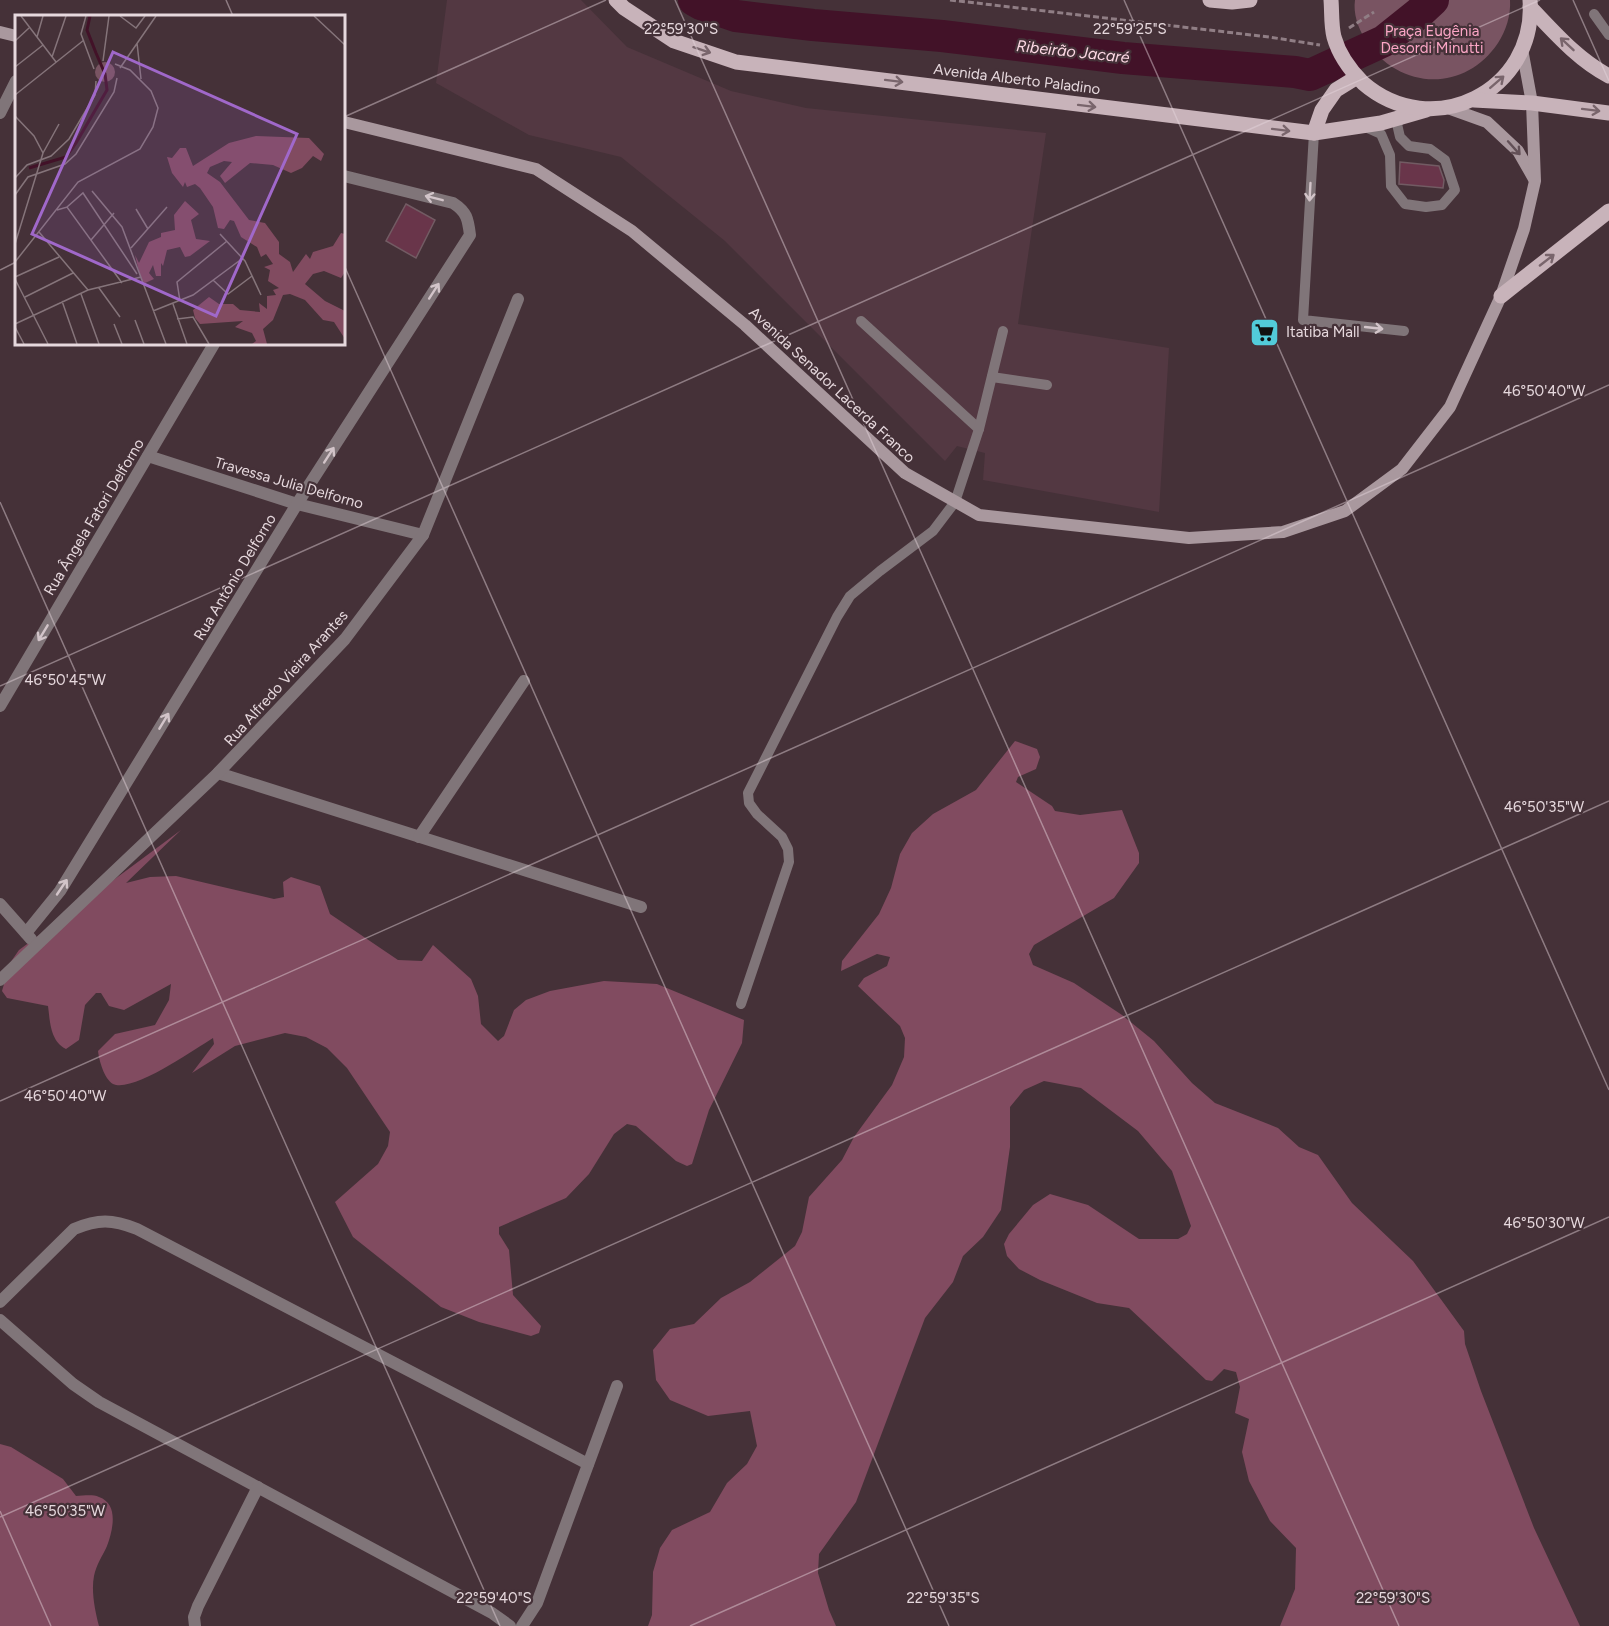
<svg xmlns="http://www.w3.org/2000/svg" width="1609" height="1626" font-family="Figtree,sans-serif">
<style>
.built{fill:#533842}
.green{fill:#795462}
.forest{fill:#814b60}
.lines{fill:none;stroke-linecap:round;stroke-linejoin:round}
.river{stroke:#421228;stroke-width:32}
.building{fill:#69354a;stroke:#725b63;stroke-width:1.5}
.path{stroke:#907e85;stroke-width:3;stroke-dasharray:6 3;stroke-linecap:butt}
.lane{stroke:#807579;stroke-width:10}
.street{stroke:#807579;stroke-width:12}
.secondary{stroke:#a9989e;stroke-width:12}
.primary{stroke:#c8b3ba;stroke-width:15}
.oneway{stroke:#79656c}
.oneway2{stroke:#635057}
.oneway3{stroke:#d2c4c9}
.ticks{fill:none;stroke:#e6d8dd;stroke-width:1.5;stroke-opacity:0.45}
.labels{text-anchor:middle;stroke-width:4.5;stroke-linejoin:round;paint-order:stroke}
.park-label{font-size:15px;fill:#fca6c6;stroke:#453138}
.street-label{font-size:15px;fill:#e6d8dd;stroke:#453138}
.poi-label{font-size:15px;fill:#e6d8dd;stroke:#453138;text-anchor:start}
.water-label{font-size:16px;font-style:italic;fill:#fdd8e4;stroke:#453138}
.inset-river{fill:none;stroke:#421228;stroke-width:3}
.inset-road{fill:none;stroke:#85747a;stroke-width:1.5}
.view{fill:#a068ca;fill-opacity:0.15;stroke:#a068ca;stroke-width:3}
.inset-edge{fill:none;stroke:#e6d8dd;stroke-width:3}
.ticks-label{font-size:15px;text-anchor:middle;fill:#e6d8dd;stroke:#453138;stroke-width:4.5;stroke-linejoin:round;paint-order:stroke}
</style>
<rect width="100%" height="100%" fill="#453138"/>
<polygon class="built" points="447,0 581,0 627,47 731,91 806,108 1046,133 1018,324 1169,348 1159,512 983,480 985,453 957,446 945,461 725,241 621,157 529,135 436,83"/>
<path class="green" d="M1355 0H1510C1511 15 1506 31 1498 43 1464 94 1397 90 1365 39 1358 28 1353 13 1355 0Z"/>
<g class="forest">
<polygon points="1015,741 1037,749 1040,757 1036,769 1018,777 1016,782 1052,806 1055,811 1080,815 1122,810 1139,853 1139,863 1114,898 1034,945 1029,954 1033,965 1074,983 1122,1015 1154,1041 1192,1083 1215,1103 1278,1128 1299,1147 1318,1155 1352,1203 1413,1261 1464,1331 1465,1344 1481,1391 1534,1528 1580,1626 1280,1626 1295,1589 1296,1548 1270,1521 1249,1481 1242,1452 1249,1419 1235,1413 1240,1387 1236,1372 1224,1369 1212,1381 1206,1380 1129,1308 1097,1303 1040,1280 1019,1269 1007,1256 1004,1244 1009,1234 1033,1205 1050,1194 1088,1205 1139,1239 1178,1239 1187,1234 1191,1226 1172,1171 1138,1131 1081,1088 1044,1081 1024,1090 1010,1107 1010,1147 1001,1210 983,1237 963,1256 953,1282 925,1318 856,1502 819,1554 818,1573 829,1610 836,1626 648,1626 652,1615 653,1572 660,1548 672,1530 710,1512 727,1483 747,1464 757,1446 750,1411 708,1416 670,1400 656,1380 653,1350 670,1329 694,1324 721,1298 750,1282 795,1246 802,1232 809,1197 842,1160 854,1137 892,1085 904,1057 905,1038 900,1026 858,986 864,978 887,966 890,957 877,954 841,971 842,961 879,914 891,888 900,854 912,833 933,814 976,790"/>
<path d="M181 830 126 883 150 877 176 876 274 899 284 897 283 882 291 877 320 886 330 914 398 960 422 961 433 945 471 979 478 996 481 1024 498 1041 504 1036 514 1010 526 1000 550 991 604 981 657 984 744 1020 742 1043 709 1110 692 1164 687 1166 676 1161 636 1126 627 1124 614 1134 589 1174 566 1198 499 1227V1234L509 1250 513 1295 541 1326 539 1333 531 1336 479 1322 441 1307 353 1237 335 1202 378 1164 388 1146 390 1132 347 1068 327 1048 306 1037 285 1033 235 1046 192 1073 214 1044 213 1038C195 1049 133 1093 113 1084 104 1079 99 1060 98 1051L115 1034 155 1025 169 1000 171 984 124 1010 109 1006 101 993H96L85 1005 79 1040 66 1049C50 1041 50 1021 48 1006L7 998 2 991 10 963 19 950Z"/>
<path d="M0 1444 11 1447 63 1479 76 1496C83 1496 92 1494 99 1497 119 1504 113 1530 107 1546 103 1555 96 1565 94 1576 91 1591 95 1611 99 1626H0Z"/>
</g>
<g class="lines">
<polyline class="river" points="694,0 701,4 736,16 813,25 942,36 1123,58 1295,72 1310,75 1384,41 1419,13 1433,0"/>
</g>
<g class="building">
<polygon points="1400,162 1439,166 1444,180 1443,188 1399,184"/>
<polygon points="406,204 435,220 416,258 386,241"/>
</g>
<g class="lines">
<g class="path">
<polyline points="950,0 1269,37 1320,45"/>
<polyline points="1349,28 1374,12"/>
</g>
<g class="lane">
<polyline points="1594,14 1609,35"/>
<polyline points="1363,126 1381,134 1390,155 1391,186 1405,204 1426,207 1442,205 1455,190 1445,160 1430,149 1409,146 1400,137 1397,124 1403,116"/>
<polyline points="1314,133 1303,320 1404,331"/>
<polyline points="861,321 979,429"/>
<polyline points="992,377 1047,385"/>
<polyline points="741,1004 789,862 788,849 782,837 757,814 749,803 748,793 837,617 850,596 880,571 933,531 955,502 979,429 1003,331"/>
</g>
<g class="street">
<polyline points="0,113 16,81"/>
<polyline points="148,456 297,504 423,535"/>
<polyline points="0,706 214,344"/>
<polyline points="218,773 641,907"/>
<polyline points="419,837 524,681"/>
<polyline points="0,904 31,939"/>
<path d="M26 933 60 891 297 504 470 235C468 219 467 212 453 203L344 176"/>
<polyline points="0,980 218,773 345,639 423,535 518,299"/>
<path d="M0 1302 74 1229C98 1219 112 1219 137 1229L588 1464"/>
<polyline points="0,1320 73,1384 99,1402 492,1613 510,1626"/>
<polyline points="195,1626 194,1617 198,1606 258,1487"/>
<polyline points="522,1626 537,1603 617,1386"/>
</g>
<g class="secondary">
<polyline points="0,32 16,36"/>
<polyline points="1448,108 1487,122 1518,151 1534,179"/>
<polyline points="344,122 536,169 632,231 745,325 905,473 979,515 1189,538 1283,532 1345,511 1402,469 1450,407 1501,296 1524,229 1535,181 1532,103 1522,49"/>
</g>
<g class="primary">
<polyline points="616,0 624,8 674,41 736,62 1314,133 1381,123 1426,110"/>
<polyline points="1210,0 1232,2 1250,0"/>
<path d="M1331 0C1332 12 1331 25 1334 37 1339 55 1350 70 1363 83 1432 143 1537 91 1530 0"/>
<path d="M1530 7C1554 32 1578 60 1609 76"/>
<polyline points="1474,100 1532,103 1609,113"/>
<polyline points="1314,133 1322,110 1336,90 1357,77"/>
<polyline points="1501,296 1609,211"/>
</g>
</g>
<defs><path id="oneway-shaft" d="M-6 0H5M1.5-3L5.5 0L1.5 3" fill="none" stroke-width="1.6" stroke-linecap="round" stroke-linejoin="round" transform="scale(1.5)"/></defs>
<g class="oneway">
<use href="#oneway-shaft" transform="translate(1567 44) rotate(-137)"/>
<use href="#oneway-shaft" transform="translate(702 50) rotate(18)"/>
<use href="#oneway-shaft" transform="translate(894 81) rotate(7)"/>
<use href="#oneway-shaft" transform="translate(1497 82) rotate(-41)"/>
<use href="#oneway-shaft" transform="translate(1087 106) rotate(7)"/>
<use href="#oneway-shaft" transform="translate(1591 110) rotate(7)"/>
<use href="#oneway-shaft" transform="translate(1281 130) rotate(7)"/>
<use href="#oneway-shaft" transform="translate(1547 260) rotate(-38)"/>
</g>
<use class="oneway2" href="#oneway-shaft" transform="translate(1514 148) rotate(48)"/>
<g class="oneway3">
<use href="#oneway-shaft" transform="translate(1310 192) rotate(93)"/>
<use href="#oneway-shaft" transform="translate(434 198) rotate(-166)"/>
<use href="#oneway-shaft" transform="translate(434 291) rotate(-57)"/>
<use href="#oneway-shaft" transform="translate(1374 328) rotate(6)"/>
<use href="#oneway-shaft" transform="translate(329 455) rotate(-57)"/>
<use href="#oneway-shaft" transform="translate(43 633) rotate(121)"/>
<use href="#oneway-shaft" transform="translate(164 721) rotate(-59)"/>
<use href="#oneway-shaft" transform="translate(62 887) rotate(-56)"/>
</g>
<path class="ticks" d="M226 0 233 16M675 0 1399 1626M1124 0 1609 1090M1573 0 1609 81M344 117 606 0M344 265 949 1626M0 270 16 262M0 502 500 1626M0 686 1540 0M0 1101 1609 385M0 1511 51 1626M0 1517 1609 801M690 1626 1609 1217"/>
<defs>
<symbol id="supermarket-square" viewBox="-11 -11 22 22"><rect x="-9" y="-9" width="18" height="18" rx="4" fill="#52cbd9" stroke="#453138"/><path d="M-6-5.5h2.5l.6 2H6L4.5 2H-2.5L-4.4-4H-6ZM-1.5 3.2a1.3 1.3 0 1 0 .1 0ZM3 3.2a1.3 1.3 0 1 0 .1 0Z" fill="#111"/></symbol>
</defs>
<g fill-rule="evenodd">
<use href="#supermarket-square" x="1248" y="316" width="33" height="33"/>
</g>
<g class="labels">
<g class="park-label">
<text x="1432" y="36">Praça Eugênia<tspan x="1432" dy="17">Desordi Minutti</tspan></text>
</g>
<g class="street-label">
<text transform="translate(1017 79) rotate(7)" y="5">Avenida Alberto Paladino</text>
<text transform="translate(832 385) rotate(43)" y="5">Avenida Senador Lacerda Franco</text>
<text transform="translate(289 483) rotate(16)" y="5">Travessa Julia Delforno</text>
<text transform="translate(94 517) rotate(-59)" y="5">Rua Ângela Fatori Delforno</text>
<text transform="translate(235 577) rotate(-59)" y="5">Rua Antônio Delforno</text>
<text transform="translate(286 678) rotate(-48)" y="5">Rua Alfredo Vieira Arantes</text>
</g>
<g class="poi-label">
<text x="1286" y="337">Itatiba Mall</text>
</g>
<g class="water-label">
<text transform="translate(1073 51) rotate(6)" y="6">Ribeirão Jacaré</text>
</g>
</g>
<g transform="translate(15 15)">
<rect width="330" height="330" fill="#453138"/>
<path d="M80 57a10 10 0 1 1 20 0a10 10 0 1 1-20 0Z" fill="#795462"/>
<path d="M241 121 294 123 309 139 306 146 298 141 287 153 276 158 258 150 235 148 210 168 205 161 217 147 209 146 195 152 192 158 205 167 234 205 250 208 264 227V239L275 247 278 257 291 239 295 244 298 237 318 231 326 218 330 219V257L326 263 309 256 298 259 290 269 310 286 330 296V324L319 307 308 305 290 285 275 279 268 280 258 305 248 314 252 329H237L241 326 237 318 220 312 228 306 185 309 180 303 178 295 194 282 204 289H218L225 295 245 297 244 288 252 294V281L261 280 258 275 264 273 253 266 255 255 249 252 258 249 251 239 246 242 242 232 226 222 219 206 215 205 209 214 203 213 198 192 185 173 180 169 172 172 170 167 168 172 157 158 152 142 157 143 165 133H171L178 151 214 128ZM170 186 184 199 176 205 181 224 195 226 175 241 170 242 165 232 152 235 148 251 146 248V261H141L138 250 134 258 139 264 130 268 126 265 120 240 124 248 134 227 146 222V218L160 215 159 200Z" fill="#814b60"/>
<path class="inset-river" d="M75 1 72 15 81 38M14 153 51 142 61 128 92 75 90 59 81 38"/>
<path class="inset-road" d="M6 1 41 47M71 1 66 19 79 54M105 1 121 13 130 1M299 1 330 30M22 22 28 1M0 26 14 13M122 28 126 64M37 42 51 1M88 46 94 1M0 52 28 30M105 53 141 1M0 80 69 25M0 101 19 121 28 138 0 229M28 138 44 109M0 163 12 150 36 141 54 124 80 80 81 66M77 176 107 212 151 329M0 180 13 162 50 149 61 139 99 77 102 63M52 192 68 178 122 259M121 194 133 214M42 195 52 192 107 268M24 217 73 275M205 219 230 246 246 280M76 225 99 198M116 233 152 192M0 247 63 167 125 134 138 112 143 93 136 76 115 55 100 49M0 262 44 242M0 264 33 329M198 265 213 279 237 261M84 273 105 302M66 279 84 329M10 282 58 258M47 286 62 329M165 286 162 267 212 226M158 289 172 329M138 296 178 280 228 243M162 304 178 302 194 329M120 305 129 329M0 309 73 275 126 262M99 309 107 329M0 312 9 329"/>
<path class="view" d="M98 37 282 119 201 301 17 219Z"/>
<rect width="330" height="330" class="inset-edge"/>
</g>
<g class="ticks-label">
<text x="681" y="34">22°59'30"S</text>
<text x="1130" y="34">22°59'25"S</text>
<text x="1544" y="396">46°50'40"W</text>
<text x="65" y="685">46°50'45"W</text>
<text x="1544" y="812">46°50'35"W</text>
<text x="65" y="1101">46°50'40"W</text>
<text x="1544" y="1228">46°50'30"W</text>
<text x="65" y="1516">46°50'35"W</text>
<text x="494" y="1603">22°59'40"S</text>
<text x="943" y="1603">22°59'35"S</text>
<text x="1393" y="1603">22°59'30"S</text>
</g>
</svg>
